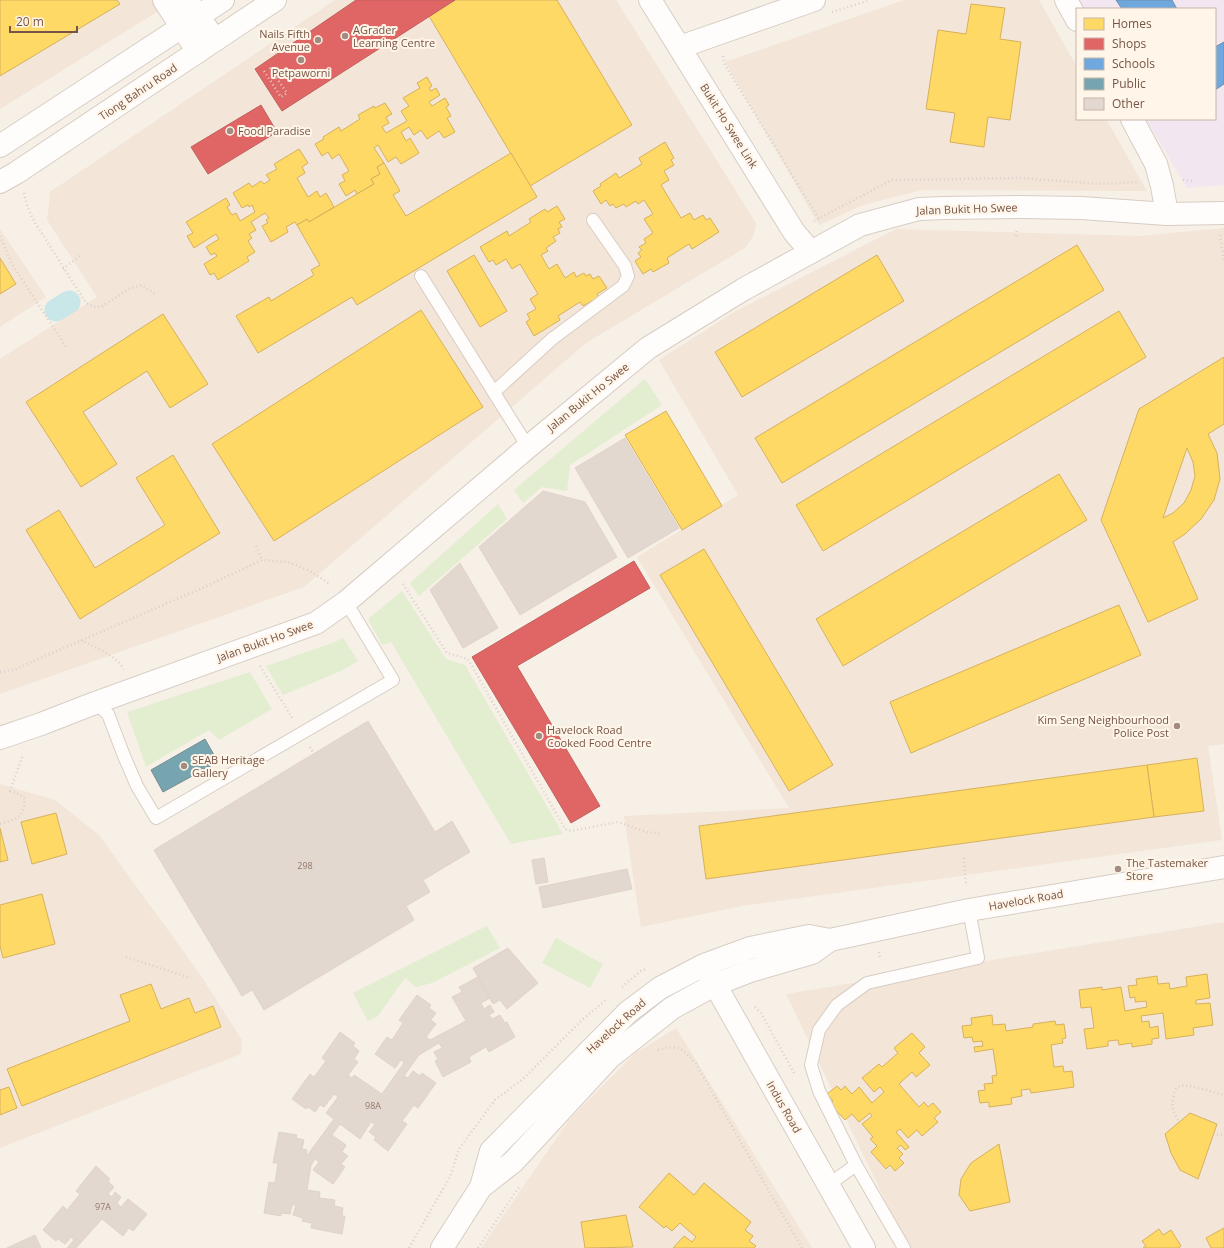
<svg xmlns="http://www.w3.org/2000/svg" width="1224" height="1248" font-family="'Open Sans',sans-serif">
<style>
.residential{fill:#f3e5d7}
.education{fill:#f2e6f1}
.green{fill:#e3eed1}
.homes{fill:#ffd966;stroke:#d6b15d;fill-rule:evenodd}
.shops{fill:#e06666;stroke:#c0615d}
.schools{fill:#6fa8dc;stroke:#718faf}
.public{fill:#76a5af;stroke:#768d90}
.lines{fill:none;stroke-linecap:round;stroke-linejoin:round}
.canal{stroke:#c9e7e8;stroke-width:23}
.building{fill:#e3d8cf;stroke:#e0d3c9}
.service-casing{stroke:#d8cdc5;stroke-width:14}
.minor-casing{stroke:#d8cdc5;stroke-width:24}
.secondary-casing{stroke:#d7ccc4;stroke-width:24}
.path{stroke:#dad0cb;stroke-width:2.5;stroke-dasharray:1 3;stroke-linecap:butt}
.service{stroke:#fefdfb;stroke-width:12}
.minor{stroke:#fefdfb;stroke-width:22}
.secondary{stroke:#fefdfb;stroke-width:22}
.poi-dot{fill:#a38b7f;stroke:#fff5e9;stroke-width:1.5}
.labels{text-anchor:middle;stroke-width:4;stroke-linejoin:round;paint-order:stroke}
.number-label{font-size:9px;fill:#93786b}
.poi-label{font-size:11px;fill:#765547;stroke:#fff5e9;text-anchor:start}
.street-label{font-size:11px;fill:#765547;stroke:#fff5e9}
</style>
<rect width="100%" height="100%" fill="#f7f0e7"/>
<g class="residential">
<polygon points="0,0 161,0 165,7 0,109"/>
<polygon points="335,0 616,0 756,223 754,235 745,248 586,343 304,587 0,694 0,359 97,297 47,220 50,192"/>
<polygon points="904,0 1039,0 1077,67 1077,119 1106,119 1147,191 922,190 863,205 819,225 725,62"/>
<polygon points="1224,228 1224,744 1208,746 1222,840 742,906 641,927 624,816 789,808 637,557 738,495 659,360 734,312 896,229 1140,236"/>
<polygon points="0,229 46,297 0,327"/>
<polygon points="0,784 55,800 99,835 199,973 242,1040 241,1054 0,1148"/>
<polygon points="1224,922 1224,1248 908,1248 786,994"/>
<polygon points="676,1028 812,1248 481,1248 569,1120 634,1054"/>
</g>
<polygon class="education" points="1076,0 1224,0 1224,185 1187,188 1146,119 1215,119 1215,9 1082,9"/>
<g class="green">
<polygon points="645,379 662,405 570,465 567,491 542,487 523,503 514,490"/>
<polygon points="498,504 507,519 419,596 410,583"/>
<polygon points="402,591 446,659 465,665 563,834 511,844 391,642 382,645 368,619"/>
<polygon points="343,638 358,661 341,671 283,695 266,666 335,642"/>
<polygon points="250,672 272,709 219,740 209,730 146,767 127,712"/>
<polygon points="487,926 500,948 432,983 416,987 405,978 377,1017 368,1021 353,993"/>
<polygon points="556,938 603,964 590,988 542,963"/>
</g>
<g class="homes">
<polygon points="0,0 117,0 120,4 0,76"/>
<polygon points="455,0 557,0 632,125 530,186 429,16"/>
<polygon points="971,4 1005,8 1000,39 1021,42 1010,120 988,117 984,147 950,142 955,113 926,109 938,30 966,34"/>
<polygon points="427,77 432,86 429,88 431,91 436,88 440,95 429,102 432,106 445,98 449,105 446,107 451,116 447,118 455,132 444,138 439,131 427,139 421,130 414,135 409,127 401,132 406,141 410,138 419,153 401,164 396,157 388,162 378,145 374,148 384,163 377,167 380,174 371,179 374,184 357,194 355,190 346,196 339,184 345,181 342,175 349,171 339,154 332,159 328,152 322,156 315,144 324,139 323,137 339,127 341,131 360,119 358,115 374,106 375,108 385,103 392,114 386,117 389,123 382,127 386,133 407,121 401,111 409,106 403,98 420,88 417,83"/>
<polygon points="665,142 674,158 671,160 674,165 664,171 669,180 661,185 681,218 690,213 694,220 703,215 706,220 710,218 719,232 692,249 689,244 667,258 669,263 653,272 651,269 643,274 635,261 641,257 638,253 642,250 639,247 646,243 644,239 653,233 644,219 653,214 644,200 638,204 636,201 626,207 624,204 616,208 613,204 610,206 606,200 601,204 593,191 601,186 600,184 616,173 619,178 642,164 639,158"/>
<polygon points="299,149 308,163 302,167 305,173 297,178 308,197 317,191 320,197 326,193 334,207 309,222 307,219 297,225 295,222 286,227 288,232 271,242 262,226 268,223 266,220 269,218 265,213 251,222 256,230 249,234 252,238 248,241 255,252 247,257 249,261 218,280 214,273 210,275 204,264 217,256 215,253 211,255 206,247 219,239 216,234 194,248 187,236 193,233 186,222 226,198 230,205 227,207 232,215 236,213 240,221 255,212 252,205 249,207 248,205 242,208 233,193 249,183 252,187 261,181 264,184 270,180 266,175 277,169 274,164"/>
<polygon points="511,153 537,197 357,305 352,297 258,353 236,316 269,297 271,301 314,275 311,270 320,265 297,225 307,219 309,222 374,184 371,179 380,174 377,167 384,163 400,191 393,195 406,216"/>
<polygon points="557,206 565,219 559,222 562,227 558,229 560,233 553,237 556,241 546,248 548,251 541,255 549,269 557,264 565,278 574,272 576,277 584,273 586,276 590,274 593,279 599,276 607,288 597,294 599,297 583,306 580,302 558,316 560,320 534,336 526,322 530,319 527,314 536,309 530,299 538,294 520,264 512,269 506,259 496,265 493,260 489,262 480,247 507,231 509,236 531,222 529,219 545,209 547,212"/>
<polygon points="1077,245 1104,290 782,483 755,438"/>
<polygon points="474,255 507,311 480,327 447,271"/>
<polygon points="877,255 904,301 742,397 715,352"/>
<polygon points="0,258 16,284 0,294"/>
<polygon points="421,310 483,407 274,541 212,444"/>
<polygon points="1119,311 1146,357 823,551 796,505"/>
<polygon points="163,314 208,384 170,408 147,371 83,412 117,464 81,487 26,402"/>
<path d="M1224 357V424L1208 434 1217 453 1220 479 1214 500 1201 519 1185 534 1173 542 1198 599 1148 622 1101 520 1139 409ZM1187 448 1193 462 1195 476 1191 490 1184 503 1173 513 1163 518Z"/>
<polygon points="666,411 722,506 682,530 625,435"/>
<polygon points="173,455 220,533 80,619 26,530 59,510 95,568 165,525 136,478"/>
<polygon points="1059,474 1087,520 843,666 816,619"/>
<polygon points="704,549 833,765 789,791 660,575"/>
<polygon points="1119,605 1141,655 911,753 890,702"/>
<polygon points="1197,758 1204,811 1154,817 1147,765"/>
<polygon points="1147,765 1154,817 706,879 699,826"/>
<polygon points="56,813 67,854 32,864 21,822"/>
<polygon points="0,828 8,860 0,862"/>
<polygon points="42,894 55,944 3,958 0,946 0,905"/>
<polygon points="1207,974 1210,998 1196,1000 1196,1004 1210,1003 1213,1025 1193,1028 1194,1035 1166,1039 1163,1013 1141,1016 1142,1022 1149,1021 1150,1028 1158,1026 1159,1038 1152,1039 1152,1044 1132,1047 1132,1043 1119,1045 1118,1040 1108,1041 1108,1046 1087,1049 1084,1029 1094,1028 1091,1007 1081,1008 1079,990 1102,987 1102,990 1121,987 1125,1011 1147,1007 1146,1001 1135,1002 1135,997 1130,998 1128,986 1137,985 1136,979 1157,976 1158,984 1169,983 1170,989 1187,986 1186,977"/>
<polygon points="151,984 161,1009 189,998 195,1013 213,1006 221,1027 22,1106 7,1069 130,1021 120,995"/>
<polygon points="992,1015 993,1025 1005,1024 1006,1031 1033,1027 1033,1024 1055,1021 1056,1025 1064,1024 1066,1038 1062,1039 1063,1043 1051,1045 1054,1067 1063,1066 1064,1072 1072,1071 1074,1087 1031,1093 1030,1089 1021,1090 1022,1096 1011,1098 1012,1104 989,1107 989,1102 980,1103 978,1091 985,1090 984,1084 993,1083 992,1076 997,1075 993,1049 975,1052 974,1047 983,1046 982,1041 973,1042 972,1037 964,1038 962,1026 972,1025 971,1018"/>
<polygon points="912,1033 925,1047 919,1053 930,1065 916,1077 912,1072 899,1084 919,1107 924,1102 928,1107 933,1103 941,1112 934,1118 938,1122 922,1136 917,1130 908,1138 900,1129 896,1132 909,1147 905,1150 901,1145 897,1148 903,1154 899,1158 904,1163 895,1171 890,1165 886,1169 871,1152 877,1146 870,1139 873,1137 862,1124 872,1116 870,1113 859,1122 852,1114 845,1120 830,1104 833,1101 827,1094 837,1086 841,1090 845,1086 852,1094 859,1087 872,1103 884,1092 880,1087 874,1092 862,1078 879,1064 882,1067 898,1053 894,1048"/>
<polygon points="9,1087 17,1108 0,1115 0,1090"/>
<polygon points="1190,1113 1217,1124 1198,1179 1180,1170 1171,1153 1165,1134"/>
<polygon points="999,1144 1010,1202 970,1211 959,1195 961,1179 971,1163"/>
<polygon points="669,1173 694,1195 704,1183 751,1222 745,1230 753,1236 749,1241 756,1246 754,1248 673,1248 684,1236 692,1242 696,1237 680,1223 672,1231 666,1226 664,1228 639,1207"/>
<polygon points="626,1215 633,1247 585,1248 581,1222"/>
<polygon points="1224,1228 1224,1248 1211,1248 1206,1238"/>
<polygon points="1159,1229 1163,1235 1171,1230 1181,1246 1179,1248 1143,1248 1146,1246 1142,1241"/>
</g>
<g class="shops">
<polygon points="356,0 455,0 282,111 255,69"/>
<polygon points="261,105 277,132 208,174 191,147"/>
<polygon points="634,561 650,588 517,666 600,806 571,823 472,657"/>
</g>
<g class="schools">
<polygon points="1116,0 1172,0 1177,9 1122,9"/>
<polygon points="1224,42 1224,84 1215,90 1215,47"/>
</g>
<polygon class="public" points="205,739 218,762 163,792 151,770"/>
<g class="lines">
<polyline class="canal" points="56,310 69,302"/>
</g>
<g class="building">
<polygon points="625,438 679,528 628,558 575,468"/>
<polygon points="543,491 585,502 617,557 520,615 479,547"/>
<polygon points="460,563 498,628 463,648 430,590"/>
<polygon points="368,721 435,832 452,821 470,852 423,880 430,892 406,906 414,920 264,1010 252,990 242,996 154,850"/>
<polygon points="544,858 548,882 536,884 532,860"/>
<polygon points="627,869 632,889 543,908 539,887"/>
<polygon points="508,948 538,983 507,1009 500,1000 493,1004 473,968"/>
<polygon points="478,977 490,998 481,1003 484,1009 490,1005 494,1012 489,1015 492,1019 500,1015 505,1023 507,1022 515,1037 489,1052 486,1047 469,1057 471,1062 443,1077 435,1061 438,1059 434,1052 442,1048 439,1043 419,1055 404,1076 408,1078 413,1071 420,1076 422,1073 436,1083 418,1108 414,1105 402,1121 407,1124 388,1151 374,1140 376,1137 369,1132 375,1124 371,1122 360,1139 340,1124 332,1135 346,1145 342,1152 348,1156 341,1164 345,1167 333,1184 313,1170 319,1162 315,1159 311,1165 307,1190 320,1192 319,1198 335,1200 334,1206 343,1208 342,1216 345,1216 342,1234 311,1228 312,1223 302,1221 303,1218 293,1215 296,1205 292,1205 290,1214 281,1213 281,1216 264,1213 269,1182 275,1183 278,1163 273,1163 279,1132 297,1135 296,1138 304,1140 302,1149 307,1150 306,1157 334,1119 326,1113 338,1097 334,1094 324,1107 320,1105 315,1112 308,1107 306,1109 292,1099 310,1074 314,1077 326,1061 322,1058 340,1032 355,1043 353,1046 359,1051 354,1059 358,1062 348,1075 352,1078 354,1075 382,1094 404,1063 401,1060 395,1068 375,1054 387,1037 392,1040 403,1023 399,1020 417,995 431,1005 429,1008 436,1013 431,1020 436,1024 426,1037 430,1040 466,1021 452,997 462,992 459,987"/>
<polygon points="96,1166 110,1179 108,1181 114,1187 108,1194 112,1197 115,1192 121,1197 117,1203 121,1207 128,1199 147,1214 133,1231 129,1228 123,1236 102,1219 76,1248 67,1248 74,1240 71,1237 65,1244 58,1239 56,1241 43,1230 63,1206 67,1210 80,1194 76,1191"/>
<polygon points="35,1235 41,1248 7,1248"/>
</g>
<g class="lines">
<defs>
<g id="service">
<polyline points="421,276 528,447"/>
<polyline points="494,392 552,339 623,286 628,276 625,266 593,220"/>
<polyline points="95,703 108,714 124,756 137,786 156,818 393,680 346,602"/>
<polyline points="828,1185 856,1165"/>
<polyline points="904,1248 856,1165 819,1091 811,1065 819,1030 837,1005 867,983 978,958 969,910"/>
</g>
<g id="minor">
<polyline points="164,0 198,52"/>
<polyline points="187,0 215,40"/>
<polyline points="650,0 794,232 811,252"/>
<polyline points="1066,0 1077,20"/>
<polyline points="680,47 814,0"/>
<polyline points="1132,119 1156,164 1162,186 1167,214"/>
<polyline points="0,738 41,724 95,703 316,623 346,602 528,447 648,348 744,289 860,225 919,209 944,208 1022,207 1081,208 1167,214 1224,213"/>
<polyline points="708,972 864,1248"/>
<polyline points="481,1187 513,1162 610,1057 672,1008 714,985 750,971 812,953 830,940"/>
<polyline points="442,1248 481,1187 491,1151 628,1012 660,988 704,965 750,948 809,936 830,940 969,910 1224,867"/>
</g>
<g id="secondary">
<polyline points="0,146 223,0"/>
<polyline points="0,182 16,173 275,0"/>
</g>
</defs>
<use href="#service" class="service-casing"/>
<use href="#minor" class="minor-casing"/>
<use href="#secondary" class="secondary-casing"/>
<g class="path">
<polyline points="832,12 867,1"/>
<polyline points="723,56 725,65 819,219"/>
<polyline points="264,71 281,97 287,93 269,67"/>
<polyline points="1183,180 1194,181"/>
<polyline points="24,193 28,208 34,221 86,303 94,307 101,307 129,289 142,285 155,294"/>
<polyline points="814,221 892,180 1021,178 1099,184 1138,182"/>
<polyline points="1220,235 1224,262"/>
<polyline points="0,236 12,264 66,347"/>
<polyline points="1016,236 1017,229"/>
<polyline points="63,269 81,255"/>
<polyline points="256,546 262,560"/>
<polyline points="403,584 447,653 468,659 565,829 571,831 618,822 646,832 662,834"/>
<path d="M81 640C96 648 114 654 124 669"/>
<polyline points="260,666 293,719"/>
<polyline points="0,672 13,670 200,589 262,560 288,562 308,570 330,584"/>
<polyline points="310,747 314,754"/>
<path d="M0 824C16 819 24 819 25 799L19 794 10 791 23 755"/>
<polyline points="964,858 966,886"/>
<polyline points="879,952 880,959"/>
<polyline points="126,957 191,978"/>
<polyline points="622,987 641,971 646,969"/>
<polyline points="755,1007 761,1013 794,1073"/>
<path d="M658 1050C679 1043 683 1049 696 1064L802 1248"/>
<path d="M1178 1120C1173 1111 1171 1105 1174 1096 1174 1092 1176 1087 1180 1086 1187 1083 1216 1093 1224 1095"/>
<polyline points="1217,1135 1224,1135"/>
<polyline points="409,1248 450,1177 459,1149 495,1100 523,1079 583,1019 607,999"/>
<polyline points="478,1248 519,1187"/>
</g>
<use href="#service" class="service"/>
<use href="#minor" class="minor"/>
<use href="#secondary" class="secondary"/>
</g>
<g class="poi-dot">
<circle cx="345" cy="36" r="4"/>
<circle cx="318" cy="40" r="4"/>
<circle cx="301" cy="60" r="4"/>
<circle cx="230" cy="131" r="4"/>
<circle cx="1177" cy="726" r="4"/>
<circle cx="539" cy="736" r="4"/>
<circle cx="184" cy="766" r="4"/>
<circle cx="1118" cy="869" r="4"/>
</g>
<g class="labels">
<g class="number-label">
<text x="305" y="869">298</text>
<text x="373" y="1109">98A</text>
<text x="103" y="1210">97A</text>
</g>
<g class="poi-label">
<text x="353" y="34">AGrader<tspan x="353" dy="13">Learning Centre</tspan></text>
<text x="310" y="38" text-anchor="end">Nails Fifth<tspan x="310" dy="13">Avenue</tspan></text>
<text x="301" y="77" text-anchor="middle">Petpaworni</text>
<text x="238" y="135">Food Paradise</text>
<text x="1169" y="724" text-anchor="end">Kim Seng Neighbourhood<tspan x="1169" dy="13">Police Post</tspan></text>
<text x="547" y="734">Havelock Road<tspan x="547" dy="13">Cooked Food Centre</tspan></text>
<text x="192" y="764">SEAB Heritage<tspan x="192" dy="13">Gallery</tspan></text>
<text x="1126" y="867">The Tastemaker<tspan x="1126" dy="13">Store</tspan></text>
</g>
<g class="street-label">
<text transform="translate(138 92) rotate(-34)" y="4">Tiong Bahru Road</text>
<text transform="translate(729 126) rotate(58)" y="4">Bukit Ho Swee Link</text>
<text transform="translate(967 209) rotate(-2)" y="4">Jalan Bukit Ho Swee</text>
<text transform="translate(588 397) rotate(-39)" y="4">Jalan Bukit Ho Swee</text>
<text transform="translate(265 641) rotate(-20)" y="4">Jalan Bukit Ho Swee</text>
<text transform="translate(1026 900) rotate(-10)" y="4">Havelock Road</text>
<text transform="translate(616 1026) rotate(-42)" y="4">Havelock Road</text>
<text transform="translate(784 1107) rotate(60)" y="4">Indus Road</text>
</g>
</g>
<rect x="1076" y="8" width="140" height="112" fill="#fff5e9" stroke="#c8b5a8"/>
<rect x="1084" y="18" width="20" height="12" fill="#ffd966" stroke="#c8b5a8"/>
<text x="1112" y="28" font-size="12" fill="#765547">Homes</text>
<rect x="1084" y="38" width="20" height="12" fill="#e06666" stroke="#c8b5a8"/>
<text x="1112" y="48" font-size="12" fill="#765547">Shops</text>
<rect x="1084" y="58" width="20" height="12" fill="#6fa8dc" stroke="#c8b5a8"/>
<text x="1112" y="68" font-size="12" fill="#765547">Schools</text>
<rect x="1084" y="78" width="20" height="12" fill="#76a5af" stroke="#c8b5a8"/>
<text x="1112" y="88" font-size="12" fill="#765547">Public</text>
<rect x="1084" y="98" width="20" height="12" fill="#e3d8cf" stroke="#c8b5a8"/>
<text x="1112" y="108" font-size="12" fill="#765547">Other</text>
<path d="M10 26v6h67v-6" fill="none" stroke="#765547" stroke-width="2"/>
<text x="16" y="26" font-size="12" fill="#765547" stroke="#fff5e9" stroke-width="3" paint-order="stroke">20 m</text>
</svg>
